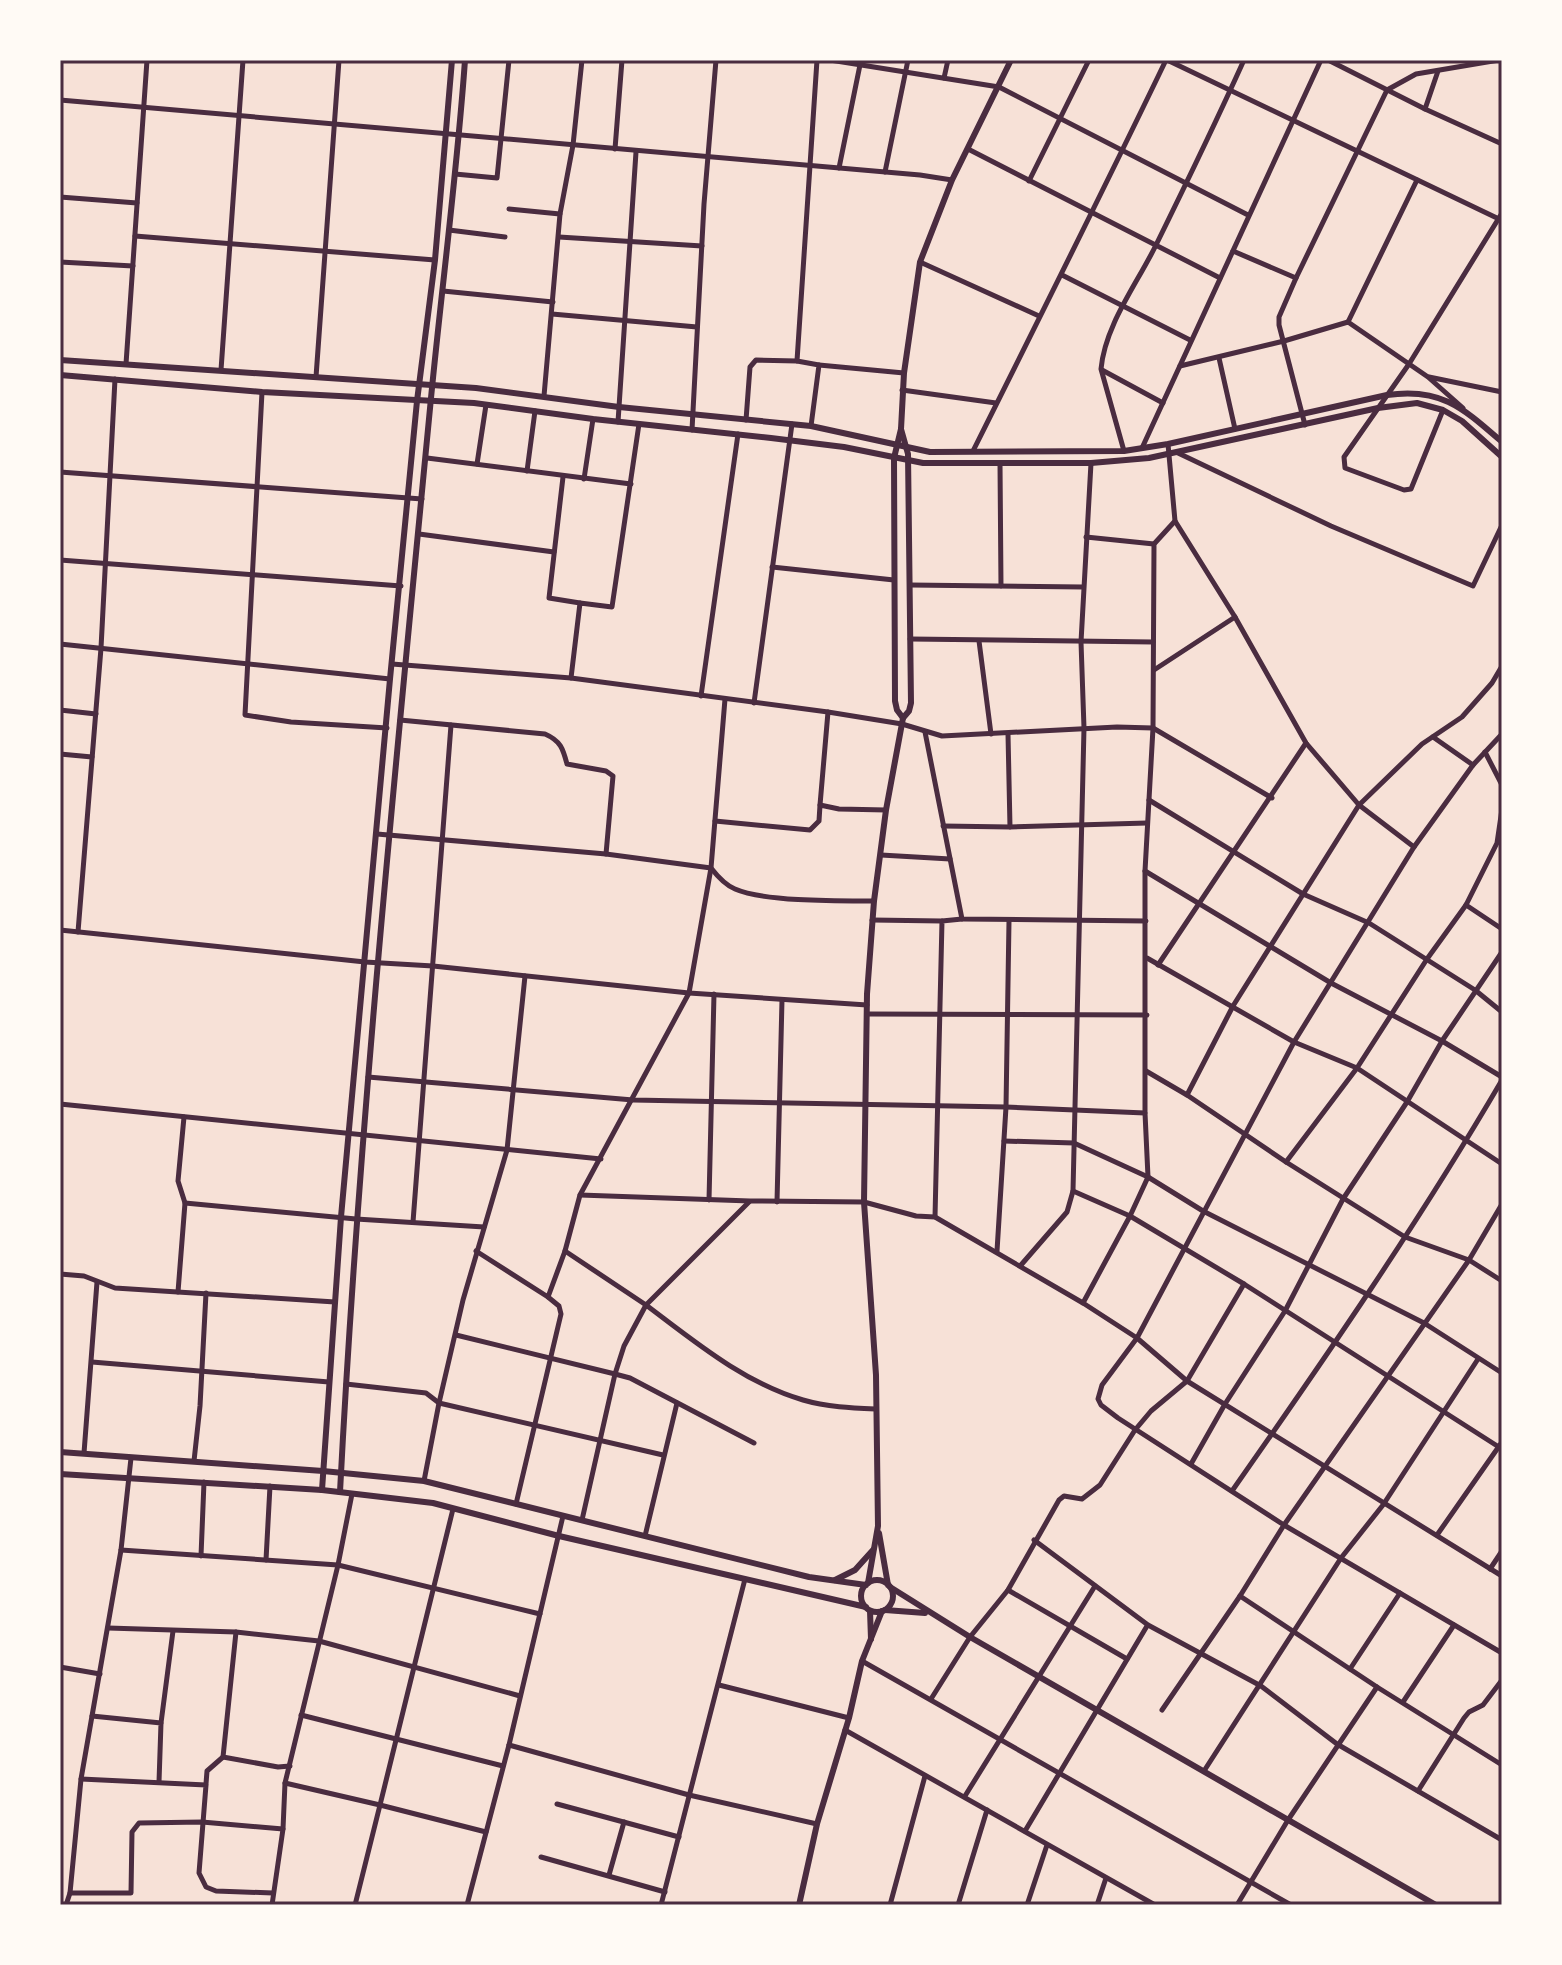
<svg xmlns="http://www.w3.org/2000/svg" width="1562" height="1965" font-family="'Fira Sans',sans-serif">
<style>
.lines{fill:none;stroke-linecap:round;stroke-linejoin:round}
.minor{stroke:#4a2c40;stroke-width:5}
.tertiary{stroke:#4a2c40;stroke-width:6}
.neatline{fill:none;stroke:#4a2c40;stroke-width:3}
</style>
<rect width="100%" height="100%" fill="#f7e1d7"/>
<g class="lines">
<g class="minor">
<polyline points="830,60 999,87 1248,215"/>
<polyline points="1167,60 1499,219"/>
<polyline points="1328,60 1425,109 1502,144"/>
<polyline points="944,78 948,60"/>
<polyline points="60,100 920,175 952,180"/>
<polyline points="1425,109 1438,71"/>
<polyline points="615,149 622,60"/>
<polyline points="968,149 1220,278"/>
<polyline points="839,168 861,60"/>
<polyline points="885,172 908,60"/>
<polyline points="455,174 497,178 509,60"/>
<polyline points="1029,181 1089,60"/>
<polyline points="60,197 137,203"/>
<polyline points="509,209 560,214"/>
<polyline points="449,230 505,237"/>
<polyline points="135,236 435,260"/>
<polyline points="559,237 702,246"/>
<polyline points="1233,251 1296,278"/>
<polyline points="60,262 133,266"/>
<polyline points="920,262 1039,316"/>
<polyline points="1062,275 1190,340"/>
<polyline points="443,291 553,302"/>
<polyline points="552,314 697,327"/>
<polyline points="1348,322 1417,180"/>
<polyline points="1219,358 1235,429"/>
<polyline points="126,364 147,60"/>
<polyline points="819,365 904,373"/>
<polyline points="1180,366 1284,341 1348,322 1428,377 1463,408"/>
<polyline points="221,370 243,60"/>
<polyline points="1102,370 1163,403"/>
<polyline points="316,377 339,60"/>
<polyline points="1429,377 1502,392"/>
<polyline points="902,390 996,403"/>
<polyline points="262,392 245,715 291,722 387,728"/>
<polyline points="544,396 560,214 573,145 582,60"/>
<polyline points="1443,410 1411,489 1404,490 1345,468 1344,457 1409,364 1502,213"/>
<polyline points="746,420 750,367 756,360 797,361"/>
<polyline points="618,422 636,152"/>
<polyline points="1305,425 1279,325 1279,317 1296,278 1387,90 1416,74 1499,60"/>
<polyline points="811,426 819,365 797,361 817,60"/>
<polyline points="692,430 704,204 716,60"/>
<polyline points="1168,444 1175,521 1235,617 1306,743 1359,805 1414,847"/>
<polyline points="1142,448 1321,60"/>
<path d="M973 451C1038 321 1103 191 1166 60"/>
<path d="M1124 451 1101 369C1105 325 1137 284 1156 245 1186 184 1216 122 1244 60"/>
<polyline points="1178,453 1331,526 1473,586 1502,525"/>
<polyline points="427,458 631,484"/>
<polyline points="1000,463 1001,586"/>
<polyline points="477,464 486,405"/>
<polyline points="527,471 535,411"/>
<polyline points="60,472 422,499"/>
<polyline points="563,477 549,598 580,603"/>
<polyline points="584,479 593,419"/>
<polyline points="419,534 554,552"/>
<polyline points="1086,537 1154,544"/>
<polyline points="60,560 401,586"/>
<polyline points="772,567 894,580"/>
<polyline points="910,585 1083,587"/>
<polyline points="910,639 1153,642"/>
<polyline points="979,641 991,734"/>
<polyline points="60,644 390,679"/>
<polyline points="392,664 571,678 828,712 902,724 942,736 1117,727 1153,728 1272,798"/>
<polyline points="1154,670 1235,617"/>
<polyline points="571,678 580,603 612,607 639,424"/>
<polyline points="701,696 738,434"/>
<polyline points="754,703 792,424"/>
<polyline points="60,710 96,714"/>
<path d="M400 720 545 734C561 741 563 749 567 764L606 771 613 776 606 854"/>
<polyline points="925,732 962,919 1146,921"/>
<polyline points="1008,734 1010,827"/>
<polyline points="1502,734 1473,765 1414,847 1294,1042 1137,1338 1102,1385 1098,1399 1101,1405 1118,1418 1284,1525 1502,1653"/>
<polyline points="1433,737 1473,765"/>
<polyline points="1485,752 1502,785"/>
<polyline points="60,754 92,757"/>
<polyline points="1149,800 1303,894 1369,923 1475,990 1502,1012"/>
<polyline points="820,805 828,712"/>
<polyline points="715,821 810,830 819,821 820,805 839,809 886,810"/>
<polyline points="943,826 1010,827 1147,823"/>
<path d="M377 834 606 854 711 868C718 877 725 885 735 889 765 902 840 901 874 901"/>
<polyline points="881,855 950,859"/>
<polyline points="1145,871 1331,983 1442,1041 1502,1077"/>
<polyline points="1466,905 1502,929"/>
<polyline points="872,920 942,921"/>
<polyline points="60,930 365,962 433,966 689,993 867,1005"/>
<polyline points="78,932 101,648 115,379"/>
<polyline points="1147,958 1294,1042 1357,1068 1502,1164"/>
<polyline points="1158,965 1306,743"/>
<polyline points="867,1014 1147,1015"/>
<polyline points="1146,1071 1187,1095 1286,1162 1405,1237 1469,1260 1502,1281"/>
<polyline points="368,1077 633,1100 1006,1107 1145,1113"/>
<polyline points="1187,1095 1233,1006 1359,805 1422,744 1462,717 1492,683 1502,666"/>
<path d="M60 1104C240 1123 420 1142 601 1159"/>
<polyline points="1004,1141 1074,1143 1148,1177 1203,1211 1424,1323 1502,1373"/>
<polyline points="1286,1162 1357,1068 1427,959 1466,905 1497,843 1502,809"/>
<polyline points="1073,1191 1130,1216 1244,1284 1502,1449"/>
<polyline points="580,1195 750,1201 864,1202 916,1216 935,1217 1083,1303 1137,1338 1187,1381 1502,1576"/>
<polyline points="709,1200 714,994"/>
<polyline points="777,1202 782,1000"/>
<polyline points="185,1203 356,1219 484,1227"/>
<polyline points="935,1217 942,921 962,919"/>
<polyline points="413,1222 451,725"/>
<polyline points="476,1251 548,1297 565,1251 580,1195 689,993 711,868 725,699"/>
<polyline points="565,1251 646,1305 749,1202"/>
<polyline points="997,1251 1006,1107 1009,921"/>
<polyline points="1021,1265 1067,1212 1073,1191 1084,728 1081,642 1091,463"/>
<polyline points="60,1274 84,1276 115,1288 335,1302"/>
<polyline points="178,1292 185,1203 178,1181 184,1117"/>
<polyline points="1083,1303 1130,1216 1148,1177 1145,1113 1145,871 1153,728 1154,544 1175,521"/>
<polyline points="456,1335 615,1374 582,1520"/>
<polyline points="92,1362 329,1382"/>
<polyline points="346,1384 426,1393 439,1403 663,1455"/>
<path d="M754 1443 630 1378 615 1374 624 1346 646 1305C694 1341 744 1383 803 1400 827 1407 852 1408 876 1409"/>
<polyline points="84,1453 97,1282"/>
<polyline points="194,1461 200,1406 206,1293"/>
<polyline points="1191,1464 1225,1404 1285,1311 1343,1199 1407,1102 1442,1041 1502,952"/>
<polyline points="424,1481 439,1403 463,1300 507,1150 525,976"/>
<path d="M1232 1491C1326 1357 1419 1222 1502 1080"/>
<polyline points="516,1504 561,1314 559,1306 548,1297"/>
<polyline points="1437,1535 1502,1442"/>
<polyline points="645,1536 677,1403"/>
<polyline points="1034,1540 1148,1625 1261,1686 1337,1744 1502,1840"/>
<polyline points="121,1550 338,1565 540,1614"/>
<polyline points="201,1556 204,1482"/>
<polyline points="266,1560 270,1486"/>
<polyline points="1490,1569 1502,1551"/>
<polyline points="1008,1590 1127,1659"/>
<polyline points="1240,1596 1377,1687 1502,1765"/>
<polyline points="108,1628 236,1632 319,1641 520,1696"/>
<polyline points="236,1632 223,1757 278,1767 290,1766"/>
<polyline points="862,1661 1291,1905"/>
<polyline points="60,1667 100,1674"/>
<polyline points="1350,1669 1400,1593"/>
<polyline points="719,1685 849,1718"/>
<polyline points="931,1699 970,1637 1008,1590 1059,1500 1064,1496 1082,1499 1100,1485 1135,1430 1151,1411 1187,1381 1244,1284"/>
<polyline points="1403,1702 1454,1625"/>
<polyline points="1162,1710 1240,1596 1284,1525 1469,1260 1502,1204"/>
<polyline points="301,1715 503,1766"/>
<polyline points="92,1716 161,1723 159,1782"/>
<polyline points="161,1723 173,1631"/>
<polyline points="845,1730 1155,1905"/>
<polyline points="509,1745 689,1795 817,1824"/>
<polyline points="1204,1771 1341,1558 1383,1505 1478,1359"/>
<polyline points="81,1779 206,1785 199,1873 206,1887 216,1891 273,1893"/>
<polyline points="285,1783 380,1805 453,1509"/>
<polyline points="206,1784 207,1771 223,1757"/>
<polyline points="1418,1791 1464,1718 1469,1712 1483,1705 1502,1680"/>
<polyline points="965,1796 1095,1586"/>
<polyline points="557,1804 679,1837"/>
<polyline points="1025,1831 1147,1626"/>
<polyline points="541,1857 665,1892"/>
<polyline points="609,1875 624,1822"/>
<polyline points="70,1893 131,1893 132,1832 139,1823 202,1822 283,1829"/>
<polyline points="66,1905 70,1893 81,1779 121,1550 131,1458"/>
<polyline points="272,1905 283,1829 285,1783 338,1565 352,1494"/>
<polyline points="355,1905 380,1805 486,1832"/>
<polyline points="467,1905 509,1745 563,1516"/>
<polyline points="661,1905 745,1579"/>
<polyline points="890,1905 925,1776"/>
<polyline points="958,1905 987,1810"/>
<polyline points="1027,1905 1047,1845"/>
<polyline points="1097,1905 1106,1878"/>
<polyline points="1237,1905 1288,1820 1377,1687"/>
</g>
<g class="tertiary">
<path d="M60 360 476 388 619 407 811 426 930 452 1124 451 1168 444 1387 395C1441 387 1463 408 1502 442"/>
<polyline points="60,375 262,392 474,403 593,419 771,438 844,447 923,463 1091,463 1149,458 1378,408 1417,403 1443,410 1462,421 1502,457"/>
<polyline points="903,718 897,710 895,701 894,458 901,429 904,373 920,262 952,180 1011,60"/>
<polyline points="60,1452 323,1471 424,1481 809,1577 866,1585"/>
<polyline points="60,1474 322,1490 433,1503 559,1536 866,1607"/>
<polyline points="322,1490 341,1217 390,679 417,401 435,260 452,60"/>
<path d="M340 1492C359 1126 396 762 431 398 442 285 457 173 465 60"/>
<polyline points="879,1533 888,1585"/>
<polyline points="835,1580 855,1570 873,1550"/>
<circle cx="877" cy="1596" r="16"/>
<polyline points="868,1583 878,1526 876,1375 864,1202 867,994 874,901 886,810 903,718 909,711 911,703 908,454 901,429"/>
<polyline points="890,1587 970,1637 1436,1905"/>
<polyline points="885,1610 925,1613"/>
<polyline points="870,1611 871,1639"/>
<polyline points="799,1905 817,1824 849,1718 862,1661 882,1611"/>
</g>
</g>
<rect width="1562" height="1965" fill="none" stroke="#fffaf5" stroke-width="124"/>
<rect x="62" y="62" width="1438" height="1841" class="neatline"/>
</svg>
